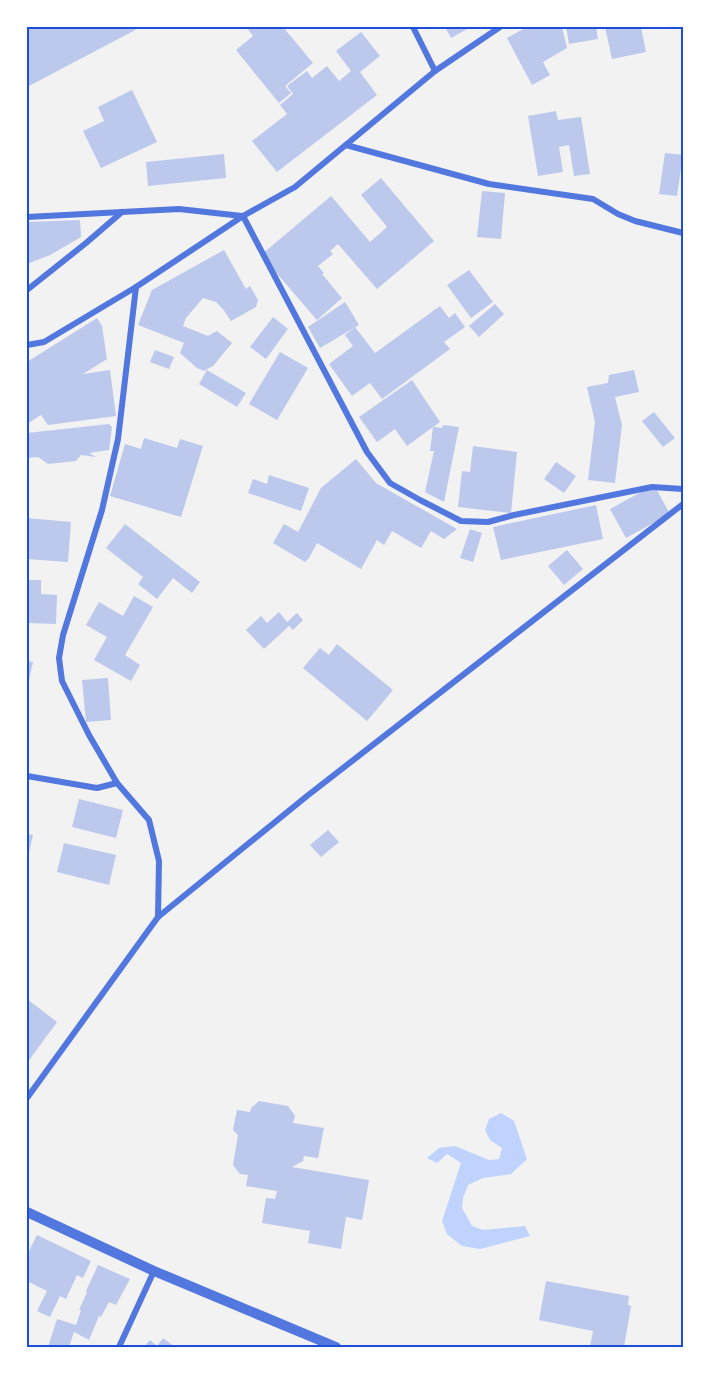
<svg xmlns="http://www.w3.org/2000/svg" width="710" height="1374" font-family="'Varela Round',sans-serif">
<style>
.water{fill:#bfd3fe}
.building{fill:#bdc9ec}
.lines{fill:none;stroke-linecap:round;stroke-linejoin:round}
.minor{stroke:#5277de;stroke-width:6}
.tertiary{stroke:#5277de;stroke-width:10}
.neatline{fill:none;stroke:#1d4ed8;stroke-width:2}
</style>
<rect width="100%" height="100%" fill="#f2f2f2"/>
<polygon class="water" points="501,1113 514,1121 527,1159 511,1174 483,1178 468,1185 463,1198 462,1208 472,1226 483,1230 525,1226 530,1236 480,1249 462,1246 447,1234 442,1221 461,1163 447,1154 437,1163 427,1158 439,1148 455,1146 489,1160 499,1159 502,1148 490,1140 485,1130 489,1119"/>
<g class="building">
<polygon points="27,27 141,27 27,87"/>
<polygon points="246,27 283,27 313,63 285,86 291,93 279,103 236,50 253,36"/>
<polygon points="445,27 471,27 451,38"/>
<polygon points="527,27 562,27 567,48 543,62 550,75 532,85 507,38"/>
<polygon points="566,27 596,27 598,39 569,44"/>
<polygon points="605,27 641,27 646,52 612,59"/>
<polygon points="361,32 380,56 360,72 377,95 277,172 252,141 287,114 280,105 293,94 287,86 307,71 312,78 327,66 339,81 351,71 336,51"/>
<polygon points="132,90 157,142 101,168 83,131 104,121 98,107"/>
<polygon points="556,111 558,120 581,117 590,174 574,176 569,145 559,147 563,172 538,176 528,116"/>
<polygon points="665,153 683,155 677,196 659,194"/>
<polygon points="224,154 226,178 148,186 146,162"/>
<polygon points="381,178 434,241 377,289 338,244 330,251 333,254 318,266 324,273 322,274 342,298 317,320 261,255 331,196 370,242 387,227 361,195"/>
<polygon points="482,191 505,193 501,239 477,237"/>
<polygon points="80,220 81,237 50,255 27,264 27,222"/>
<polygon points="224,250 246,289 250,286 258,300 256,307 231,321 223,309 216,302 203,298 186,318 183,326 208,336 217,331 232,343 213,366 204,371 197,368 180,353 184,343 138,325 152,290"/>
<polygon points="469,270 493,302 471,318 447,285"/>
<polygon points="345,302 359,325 320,348 308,327"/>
<polygon points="495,304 504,314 479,337 469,326"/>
<polygon points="440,306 449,318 455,313 465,327 444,342 450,349 382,399 370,383 352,396 329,364 353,346 345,335 355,327 375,353"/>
<polygon points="273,317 288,329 266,359 250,347"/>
<polygon points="97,318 102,326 107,359 83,374 110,370 116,416 48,425 41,415 27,424 27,362"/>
<polygon points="155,350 174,357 169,369 150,362"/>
<polygon points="280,352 308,368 277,420 249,404"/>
<polygon points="207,370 246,393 237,407 199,384"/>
<polygon points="634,370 639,392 615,397 622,425 615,483 588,480 595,422 587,387 608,383 609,375"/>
<polygon points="412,380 440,422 407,446 395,429 377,442 359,417"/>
<polygon points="654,412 675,438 663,447 642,421"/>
<polygon points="109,424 112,427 109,450 89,453 96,457 81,455 76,461 48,464 38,457 27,458 27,433"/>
<polygon points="443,425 459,427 444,502 425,492 434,451 430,451 433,427 442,428"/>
<polygon points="144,438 177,448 180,439 203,446 181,517 110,496 125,444 141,449"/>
<polygon points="473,446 517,452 511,513 458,507 462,471 470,472"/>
<polygon points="356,459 376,483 457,529 444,539 431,531 421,548 392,531 384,545 377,540 361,569 317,543 309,558 305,562 273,543 284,524 298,532 321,488"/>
<polygon points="556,462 576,476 564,493 544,479"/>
<polygon points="269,475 309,488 301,511 248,493 253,479 267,484"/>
<polygon points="654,485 670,514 626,538 610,509"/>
<polygon points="596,505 603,539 501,560 493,527"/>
<polygon points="27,518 71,522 68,562 27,559"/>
<polygon points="125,524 200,582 192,593 173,578 157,599 138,584 143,577 106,548"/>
<polygon points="470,529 482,533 473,562 460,558"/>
<polygon points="567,550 583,569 564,585 548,566"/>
<polygon points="27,580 41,580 41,594 57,595 56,624 27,623"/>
<polygon points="134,596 153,607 125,655 140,665 131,681 94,660 107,637 86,625 99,602 123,616"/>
<polygon points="279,612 287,622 297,613 303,620 293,630 289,626 264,649 246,630 261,616 267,623"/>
<polygon points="337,644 393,690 367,721 303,668 320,648 329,655"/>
<polygon points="27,661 33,662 28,685 27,685"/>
<polygon points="108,678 111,720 86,722 82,680"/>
<polygon points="79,799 123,810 116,838 72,827"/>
<polygon points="328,830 339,842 321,857 310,845"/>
<polygon points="27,834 33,835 28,856 27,856"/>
<polygon points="64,843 116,855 109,885 57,872"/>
<polygon points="27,999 57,1022 27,1063"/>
<polygon points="259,1101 288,1106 295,1116 293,1123 324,1128 318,1158 304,1156 303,1161 292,1167 369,1180 362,1220 346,1217 341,1249 308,1243 310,1231 262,1223 266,1198 275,1199 277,1191 246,1186 248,1175 240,1174 233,1165 238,1135 233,1130 237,1110 250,1112 251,1108"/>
<polygon points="37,1235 91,1261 83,1278 77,1275 66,1299 60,1296 50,1317 37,1311 47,1291 27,1281 27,1255"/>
<polygon points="98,1265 130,1279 116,1305 109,1302 101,1317 99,1316 89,1340 74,1332 69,1347 48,1347 57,1319 76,1325 81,1310 79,1310 87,1292 86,1291"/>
<polygon points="546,1281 629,1296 628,1305 631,1306 624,1347 590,1347 593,1331 539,1320"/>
<polygon points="163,1338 175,1347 144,1347 150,1340 157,1346"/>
</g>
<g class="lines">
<g class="minor">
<polyline points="413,27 435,71"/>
<polyline points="346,145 489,184 593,199 618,214 635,221 683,233"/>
<polyline points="243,216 367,452 390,483 420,500 461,521 488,522 514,515 652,487 683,489"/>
<polyline points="27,217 179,209 242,216"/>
<polyline points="136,287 118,439 102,510 63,635 59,658 62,681 89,735 117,783 149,820 159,861 158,917"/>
<polyline points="27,290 86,243 122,212"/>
<polyline points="27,345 44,342 136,287 243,216 295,187 435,71 500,27"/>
<polyline points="27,776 97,788 117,783"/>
<polyline points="27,1098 158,917 307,796 683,504"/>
<polyline points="119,1347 154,1271"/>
</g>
<polyline class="tertiary" points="27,1212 154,1271 336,1347"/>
</g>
<rect width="710" height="1374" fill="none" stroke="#ffffff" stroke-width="57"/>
<rect x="28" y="28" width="654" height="1318" class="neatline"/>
</svg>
